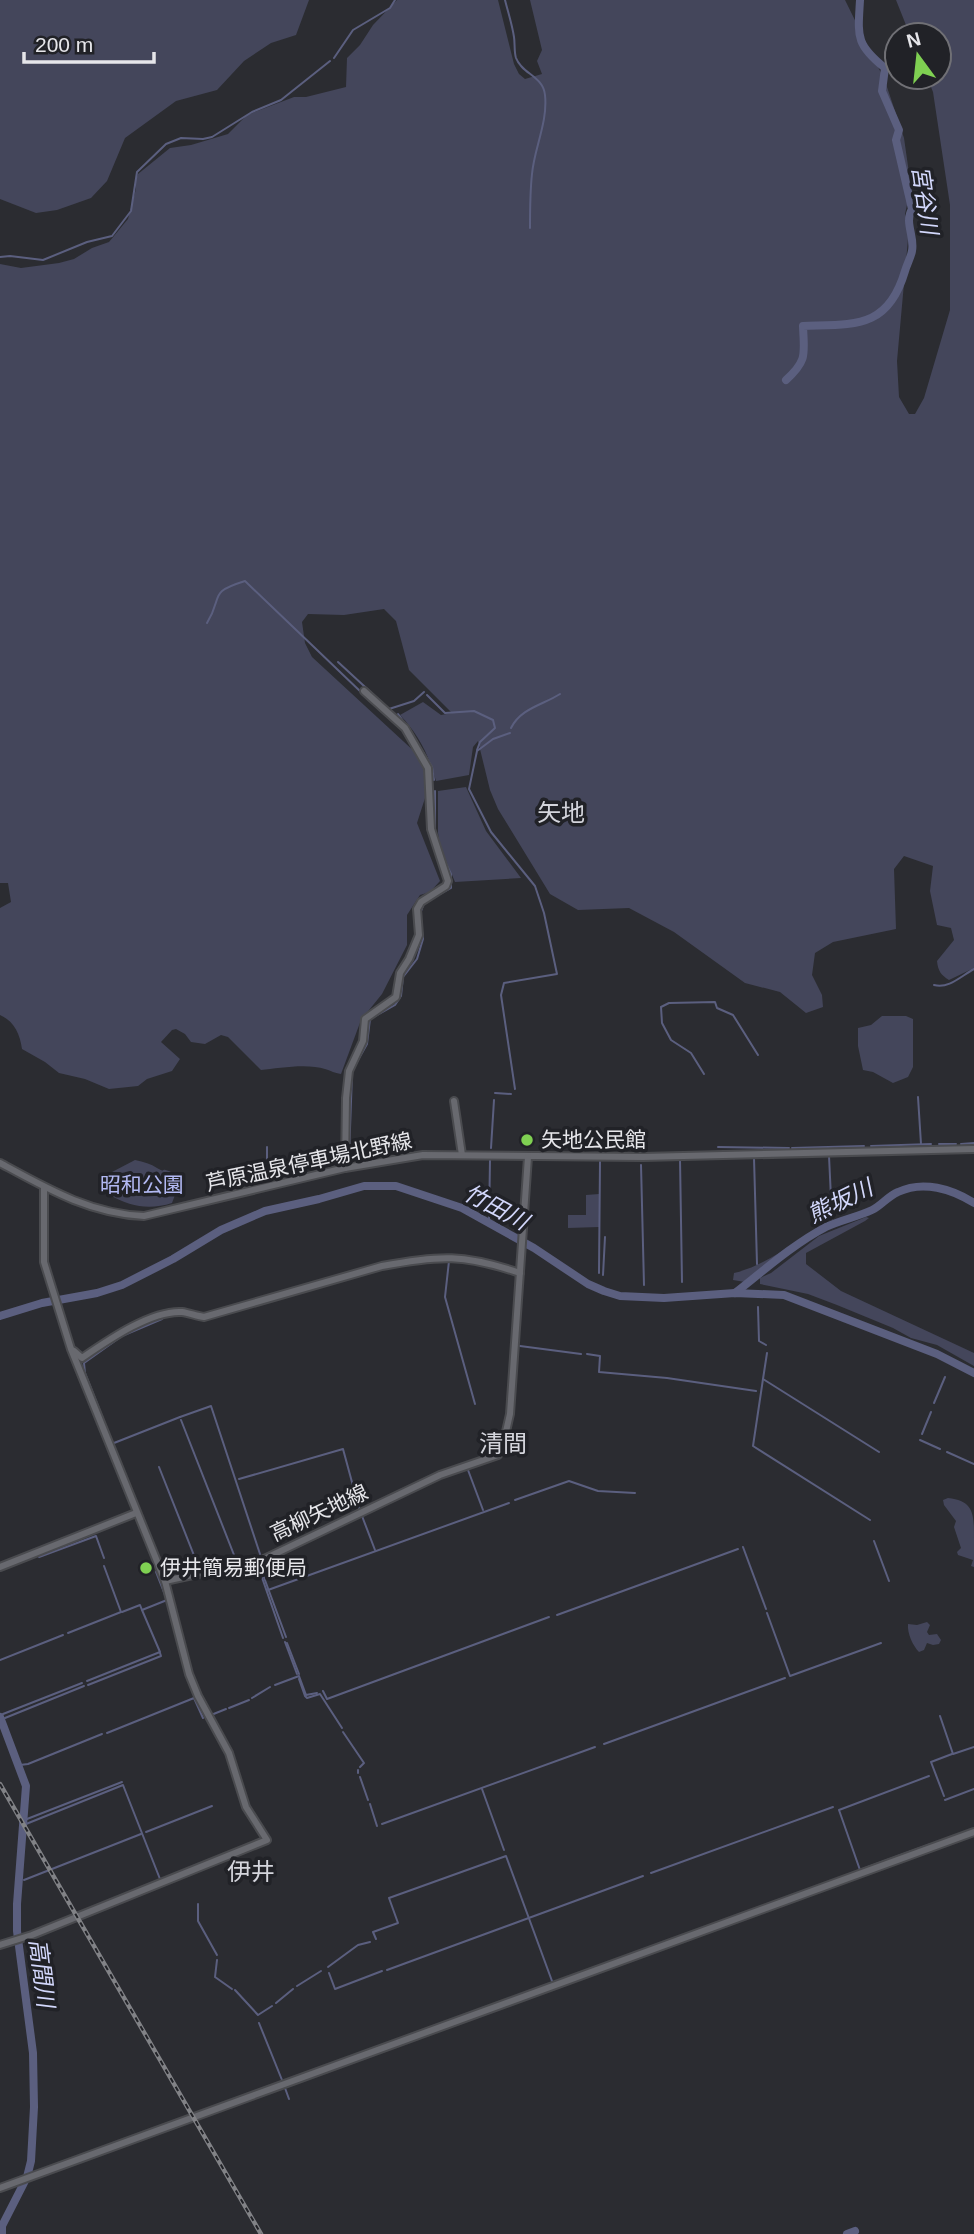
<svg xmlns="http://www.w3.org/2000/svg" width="974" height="2234" font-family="Arial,'Noto Sans JP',sans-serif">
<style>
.green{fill:#44465b}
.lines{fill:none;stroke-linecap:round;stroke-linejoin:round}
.stream{stroke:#5b5f7f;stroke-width:2}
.river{stroke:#5b5f7f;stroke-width:8}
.secondary-casing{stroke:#4a4b4f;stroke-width:10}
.secondary{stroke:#68696f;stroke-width:6}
.rail-casing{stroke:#818286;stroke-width:4.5}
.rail{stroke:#212227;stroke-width:2;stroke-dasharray:5;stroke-linecap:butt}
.poi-dot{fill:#7fd052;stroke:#212227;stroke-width:2.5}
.labels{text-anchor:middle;stroke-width:7;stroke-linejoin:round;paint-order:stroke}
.poi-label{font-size:21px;fill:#e6e6ea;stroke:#212227;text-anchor:start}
.street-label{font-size:21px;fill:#e6e6ea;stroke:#212227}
.park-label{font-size:21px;fill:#b2b9f3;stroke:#212227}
.water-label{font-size:23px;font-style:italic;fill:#d3d8fc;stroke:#212227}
.quarter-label{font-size:24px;fill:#d4d5dc;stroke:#212227}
</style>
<rect width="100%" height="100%" fill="#2b2c31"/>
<g class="green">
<polygon points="0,0 309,0 296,35 271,43 244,61 217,90 176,101 125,138 107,181 91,198 57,210 36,213 0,199"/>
<path d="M397 0H498L514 64 519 74 525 79 542 74 537 61 542 50 530 0H845L885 81 904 138 911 187 905 214 909 228 897 361 899 397 909 414H915L924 398 950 310V205L933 92 927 77H939V35H910L896 0H974V968L949 980C941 975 938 971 937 961L954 940 951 928 937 925 930 891 933 866 904 856 894 869 896 929 833 942 815 953 812 975 822 995 823 1007 806 1013 780 992 745 983 674 932 629 908 578 910 550 894 498 809 490 790 478 741 473 747 469 775 436 781C429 755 418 734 400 715L423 702 441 715 452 713 409 670 396 621 384 609 344 615 308 614 302 622 305 643 312 657 416 753 424 767 426 795 417 823 440 881 430 892 420 895 407 915V945L382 994 361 1020 341 1074C334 1073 332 1071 325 1069 308 1063 278 1068 261 1070L228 1037 221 1035 205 1044 191 1042 185 1034 176 1029 172 1030 161 1042 180 1059 172 1071 147 1079 138 1086 109 1089 85 1079 59 1073 45 1062 22 1049C20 1034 14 1021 0 1015V908L11 902 8 883H0V264L21 268 59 263 74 259 92 248 109 242 128 219 136 189 135 182 138 174 170 148 191 145 228 134 247 115 294 97H306L346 87 347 58 360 45 373 25Z"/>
<polygon points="466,787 486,831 521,878 455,882 440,846 438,833 438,791"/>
<polygon points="882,1016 906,1016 913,1019 913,1067 908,1077 893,1083 873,1072 863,1070 858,1046 858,1028 871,1025"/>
<path d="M135 1160C144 1162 151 1164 157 1168 168 1174 158 1167 169 1171 181 1176 176 1194 172 1203 150 1210 130 1207 110 1195L112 1172Z"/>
<polygon points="599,1194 599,1227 568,1228 568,1215 586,1215 586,1195"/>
<polygon points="866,1217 869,1218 865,1221 806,1253 806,1264 841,1291 974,1353 974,1366 937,1345 911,1338 893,1328 837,1305 808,1294 760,1284 760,1278 771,1273 819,1236"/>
<path d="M827 1222H831L802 1240 749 1280 745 1282 733 1280 734 1273C769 1265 797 1239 827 1222Z"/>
<path d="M948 1498C974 1501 974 1514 974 1538 974 1548 974 1558 974 1567L971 1566 973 1560 958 1555 957 1552 961 1548 954 1527 956 1521 944 1505 943 1500Z"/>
<path d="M927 1622 930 1625 927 1632 929 1635 937 1634 941 1640 939 1644 933 1645 927 1643 924 1650 919 1652C913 1646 907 1633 908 1624L917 1625Z"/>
</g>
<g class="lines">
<g class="stream">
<path d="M505 0C508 12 512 24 514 37 515 43 514 52 516 58 522 74 543 76 545 95 548 122 534 149 532 174 530 192 530 210 530 228"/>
<polyline points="334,58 353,30 390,8 395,0"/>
<polyline points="0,257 10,256 43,260 87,242 112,236 131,211 137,172 166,144 181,138 203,139 212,137 252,112 281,100 330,61"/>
<path d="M207 623C224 595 207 593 245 581L362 693"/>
<polyline points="338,662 389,709 414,701 424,692"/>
<polyline points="427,695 445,713 474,711 493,720 495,728 480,742 477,750"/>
<polyline points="398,714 406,725"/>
<path d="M511 728C521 708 543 705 560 694"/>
<polyline points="411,732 432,767 434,780"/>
<polyline points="510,733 493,739 477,751 469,789 491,832 535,886 544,913 557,974 504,983 501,995 515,1089"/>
<polyline points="435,791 435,832"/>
<polyline points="420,914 424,903 451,888 451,874 445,861"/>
<path d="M934 985C949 989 961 976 974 969"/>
<polyline points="353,1069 367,1044 370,1019 395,1005 401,996 403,977 417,959 423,939 421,923"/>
<polyline points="704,1074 691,1053 671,1040 662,1023 661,1007 669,1003 715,1002 717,1008 733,1015 758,1055"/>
<polyline points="495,1093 511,1094"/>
<polyline points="918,1097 921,1144"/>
<polyline points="939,1144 956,1144"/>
<polyline points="961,1144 974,1143"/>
<polyline points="871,1146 931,1144"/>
<polyline points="718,1147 789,1148"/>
<polyline points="491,1148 494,1100"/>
<polyline points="792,1148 864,1146"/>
<polyline points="349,1156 352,1074"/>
<polyline points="829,1156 832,1219"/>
<polyline points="754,1158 757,1264"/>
<polyline points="680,1159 682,1282"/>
<polyline points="641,1165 644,1285"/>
<polyline points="267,1180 267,1147"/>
<polyline points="489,1223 490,1160"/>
<polyline points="449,1261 445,1297 475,1404"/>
<polyline points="599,1273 600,1162"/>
<polyline points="603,1275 605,1237"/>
<polyline points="758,1307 759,1341 766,1345"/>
<polyline points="520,1346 581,1354"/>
<polyline points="767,1353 763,1379 879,1452"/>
<polyline points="587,1354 600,1356 599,1372 667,1378 756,1391"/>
<polyline points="763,1379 753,1446 870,1520"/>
<polyline points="934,1403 945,1377"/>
<polyline points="180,1417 211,1406 260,1554"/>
<polyline points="181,1420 236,1560"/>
<polyline points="109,1434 85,1373 84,1363 122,1336 162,1319"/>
<polyline points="922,1434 931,1412"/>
<polyline points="920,1440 940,1449"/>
<polyline points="114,1443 180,1417"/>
<polyline points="947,1452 974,1464"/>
<polyline points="159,1467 199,1568"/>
<polyline points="468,1470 483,1510"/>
<polyline points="239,1479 343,1449 359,1508"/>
<polyline points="515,1500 569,1481 598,1491 635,1493"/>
<polyline points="362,1516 375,1550"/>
<polyline points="874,1541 889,1581"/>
<polyline points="743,1547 766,1609"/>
<polyline points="39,1557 96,1536 104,1558"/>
<polyline points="258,1566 283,1638"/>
<polyline points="239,1568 259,1564 286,1637"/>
<polyline points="268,1590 509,1503"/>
<polyline points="122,1612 140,1605 142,1610 167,1600 156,1572"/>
<polyline points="767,1613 790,1676 881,1643"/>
<polyline points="557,1615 738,1549"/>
<polyline points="68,1633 121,1612 104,1566"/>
<polyline points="285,1642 297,1674"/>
<polyline points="287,1643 299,1674"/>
<polyline points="0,1660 63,1635"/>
<polyline points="299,1679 305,1696 307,1698 320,1694 342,1728"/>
<polyline points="87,1681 160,1652 142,1610"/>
<polyline points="88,1685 161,1656 160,1653"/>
<polyline points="275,1685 299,1676 306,1695 317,1693"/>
<polyline points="323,1691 327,1699 549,1617"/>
<polyline points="252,1698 270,1687"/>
<polyline points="229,1708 249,1700"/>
<polyline points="3,1714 82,1683"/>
<polyline points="211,1715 226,1709"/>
<polyline points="940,1716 953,1754 974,1747"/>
<polyline points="5,1718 84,1686"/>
<polyline points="343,1732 364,1763 360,1767"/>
<polyline points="107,1733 194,1698 203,1718"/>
<polyline points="604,1744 785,1678"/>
<polyline points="20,1765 28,1764 102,1734"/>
<polyline points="358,1773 358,1770"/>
<polyline points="929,1776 839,1810 860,1870 931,1844"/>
<polyline points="360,1777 368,1800"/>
<polyline points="482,1789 504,1850"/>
<polyline points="944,1796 931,1762 952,1754"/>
<polyline points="945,1800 974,1789"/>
<polyline points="370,1804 377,1826"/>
<polyline points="27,1819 122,1782"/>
<polyline points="26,1824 123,1785 160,1879"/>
<polyline points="382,1824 595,1747"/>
<polyline points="146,1832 212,1806"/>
<polyline points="960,1834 974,1829"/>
<polyline points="651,1873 833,1807"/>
<polyline points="24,1880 141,1834"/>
<polyline points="198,1904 198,1921 217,1955"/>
<polyline points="376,1939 373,1932 398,1923 389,1898 506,1856 552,1981"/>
<polyline points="217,1960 215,1977 232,1989"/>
<polyline points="328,1967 358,1945 370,1942"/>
<polyline points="387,1970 643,1876"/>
<polyline points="329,1973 335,1989 382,1971"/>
<polyline points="297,1986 321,1971"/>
<polyline points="235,1990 258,2015 272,2006"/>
<polyline points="276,2003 293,1989"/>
<polyline points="259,2023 282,2080"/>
<polyline points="285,2088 289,2099"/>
</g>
<g class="river">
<path d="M786 380C808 360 804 354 803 326 855 324 888 329 905 271 907 264 911 257 912 251 915 236 904 223 912 209L896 140 899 130 882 91 885 68C855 44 858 36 860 0"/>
<path d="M735 1293C763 1271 795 1243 826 1227 841 1220 857 1217 872 1210 881 1206 888 1196 898 1192 923 1180 952 1189 974 1203"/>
<polyline points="0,1316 42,1303 97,1293 122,1285 173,1259 221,1230 265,1211 319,1199 364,1186 396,1186 462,1208 534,1248 588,1284 604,1291 620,1296 664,1298 735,1293 784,1295 937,1354 974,1373"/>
<polyline points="0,1717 26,1786 17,1904 17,1931 33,2053 34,2107 31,2161 27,2177 2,2226 2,2234"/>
<polyline points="847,2234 855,2231"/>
</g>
<defs>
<g id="secondary">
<polyline points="454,1101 462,1155"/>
<path d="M0 1163C46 1188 90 1214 144 1216L345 1168 423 1155 643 1157 974 1149"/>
<polyline points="345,1168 346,1098 349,1071 363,1041 365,1019 396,997 400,973 409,959 419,935 417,909 421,902 446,886 448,881 431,829 428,768 405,728 364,691"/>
<path d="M74 1351 82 1358C107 1341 151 1310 182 1312 189 1313 197 1316 204 1317L382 1266C440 1255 464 1254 520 1273"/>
<polyline points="0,1567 136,1513"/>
<polyline points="165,1581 262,1560 440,1475 498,1455 502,1449 510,1414 528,1157"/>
<polyline points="0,1945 32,1935 267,1840 246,1807 229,1753 198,1696 189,1674 165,1581 71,1349 44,1262 44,1187"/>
<polyline points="0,2188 974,1832"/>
</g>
</defs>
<use href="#secondary" class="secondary-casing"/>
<use href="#secondary" class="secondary"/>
<defs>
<polyline id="rail" points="0,1784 261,2234"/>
</defs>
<use href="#rail" class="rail-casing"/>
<use href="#rail" class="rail"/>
</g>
<g class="poi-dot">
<circle cx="527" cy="1140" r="7"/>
<circle cx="146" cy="1568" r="7"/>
</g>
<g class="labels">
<g class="poi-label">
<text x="541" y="1147">矢地公民館</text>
<text x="160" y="1575">伊井簡易郵便局</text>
</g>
<g class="street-label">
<text transform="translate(309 1162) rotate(-12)" y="7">芦原温泉停車場北野線</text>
<text transform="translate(319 1513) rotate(-25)" y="7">高柳矢地線</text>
</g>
<g class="park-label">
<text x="142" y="1192">昭和公園</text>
</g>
<g class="water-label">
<text transform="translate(925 200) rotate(82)" y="8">宮谷川</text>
<text transform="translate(840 1201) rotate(-26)" y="8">熊坂川</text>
<text transform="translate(496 1207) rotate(28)" y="8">竹田川</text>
<text transform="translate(42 1973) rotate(83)" y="8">高間川</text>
</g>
<g class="quarter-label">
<text x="561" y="821">矢地</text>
<text x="503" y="1452">清間</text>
<text x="251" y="1880">伊井</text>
</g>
</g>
<g transform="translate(918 56) rotate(345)"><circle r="33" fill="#212227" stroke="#707075" stroke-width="2"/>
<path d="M0-5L12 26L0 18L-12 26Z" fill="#7fd052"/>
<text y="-10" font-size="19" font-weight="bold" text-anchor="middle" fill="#e6e6ea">N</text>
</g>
<path d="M24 52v10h130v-10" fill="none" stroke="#e6e6ea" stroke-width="3.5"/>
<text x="35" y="52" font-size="21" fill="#e6e6ea" stroke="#212227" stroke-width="5" paint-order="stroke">200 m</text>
</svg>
